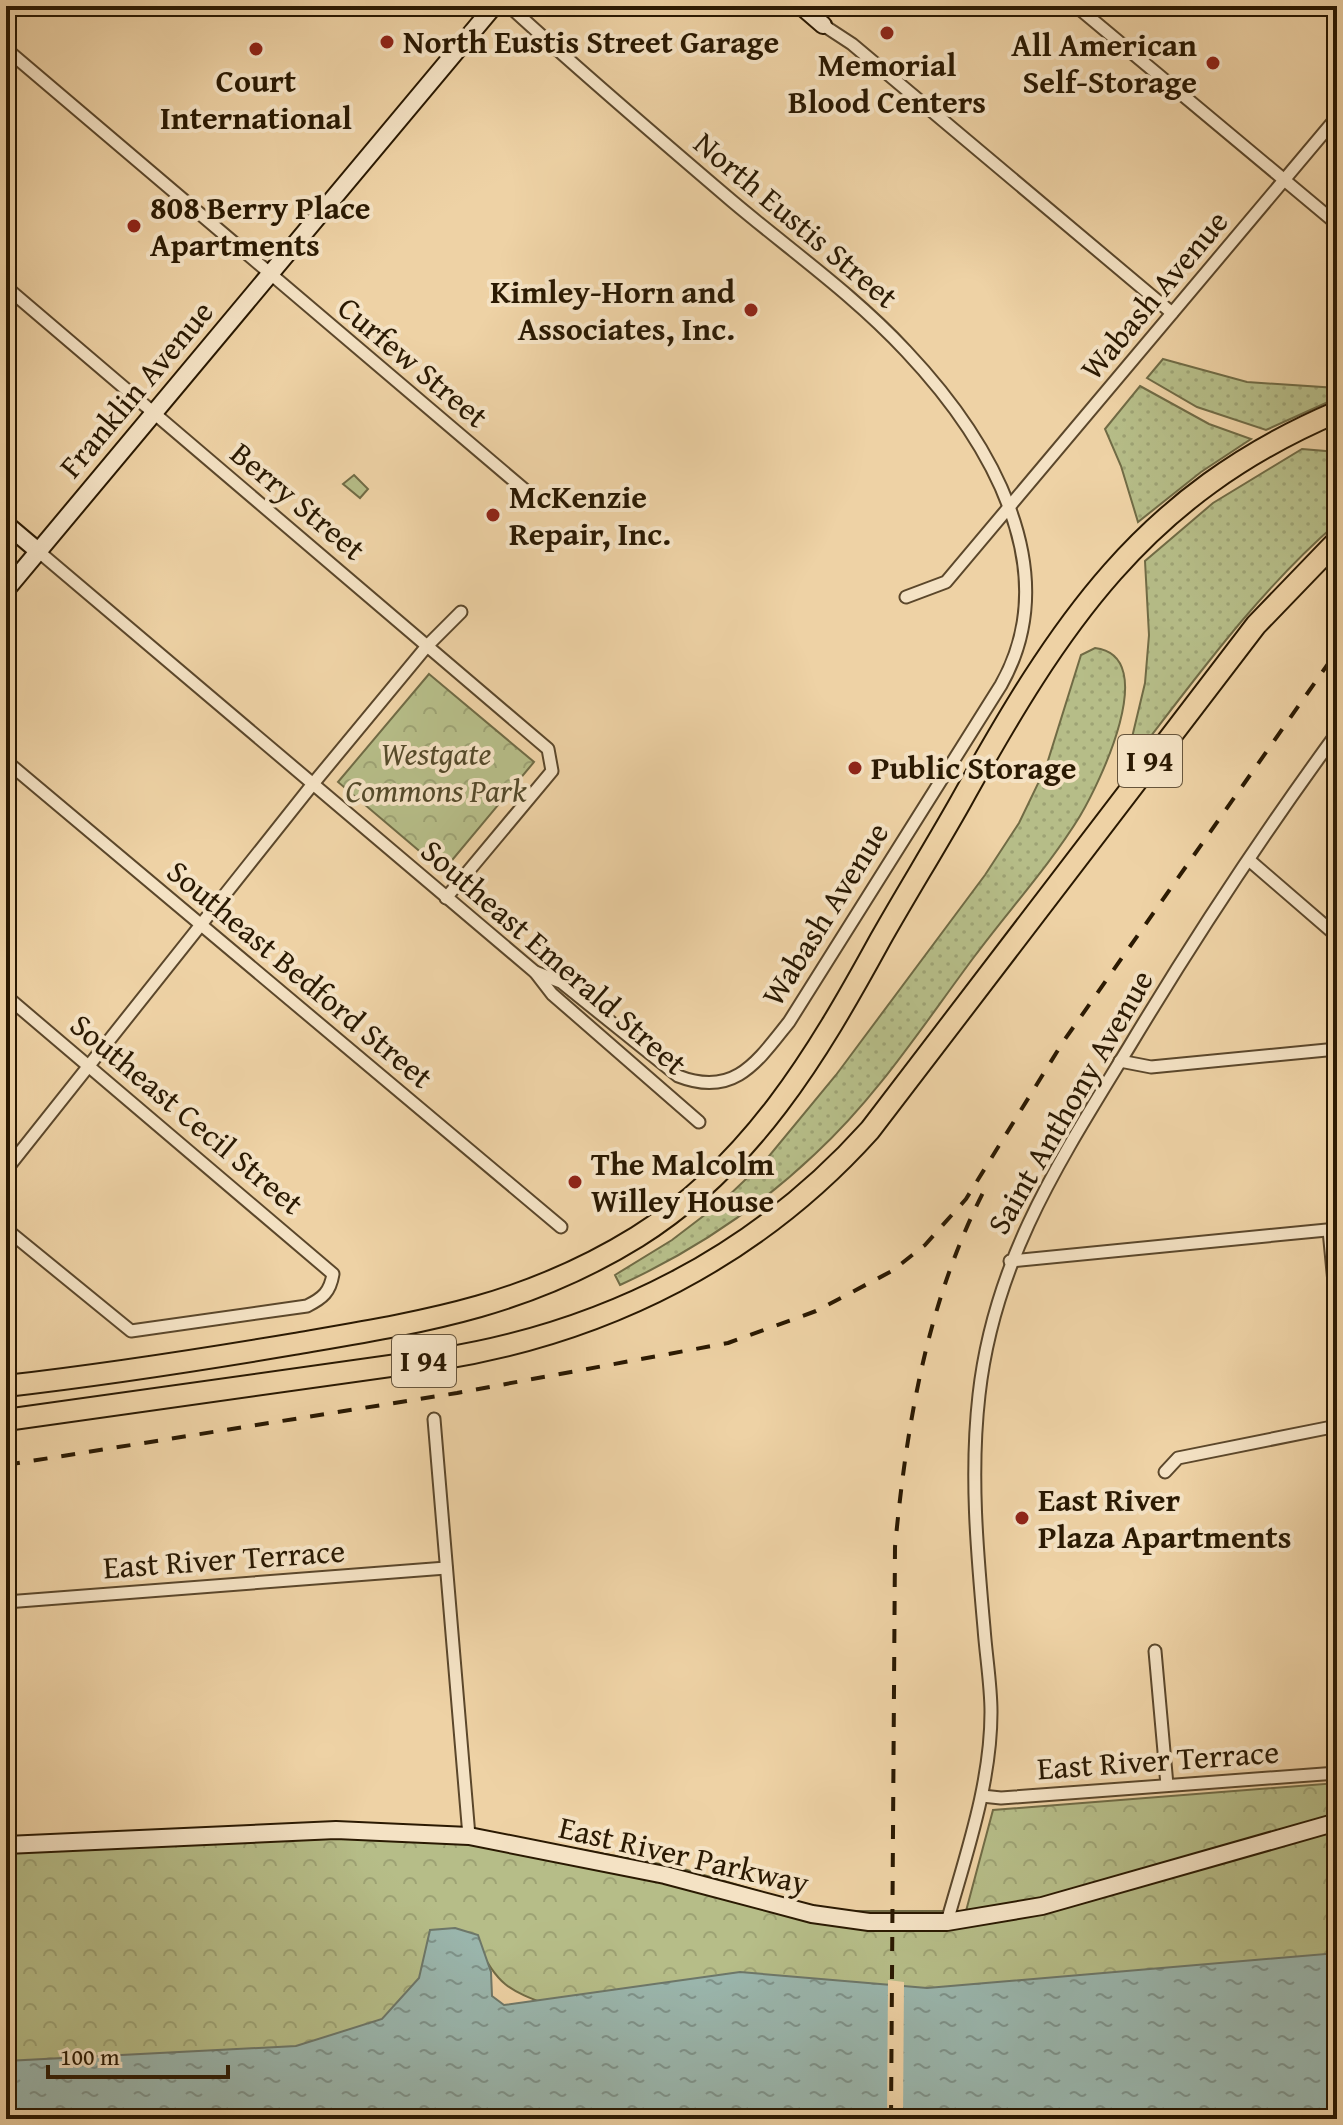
<svg xmlns="http://www.w3.org/2000/svg" width="1343" height="2125" font-family="'Gentium Book Plus',serif">
<style>
.grass{fill:url(#grass-dots);stroke:#706b45;stroke-width:2}
.park{fill:url(#park-crowns);stroke:#706b45;stroke-width:2}
.water{fill:url(#water-ripples);stroke:#6d7769;stroke-width:2}
.pier{fill:#eed2a5}
.lines{fill:none;stroke-linecap:round;stroke-linejoin:round}
.street-casing{stroke:#5b472b;stroke-width:15}
.secondary-casing{stroke:#2a1902;stroke-width:20}
.highway-casing{stroke:#2a1902;stroke-width:24}
.street{stroke:#f4e2c4;stroke-width:11}
.secondary{stroke:#f4e2c4;stroke-width:16}
.highway{stroke:#eed2a5;stroke-width:20}
.rail{stroke:#2a1902;stroke-width:4;stroke-dasharray:14 14;stroke-linecap:butt}
.poi-dot{fill:#8f2418;stroke:#f4e2c4;stroke-width:3}
.labels{text-anchor:middle;stroke-width:8;stroke-linejoin:round;paint-order:stroke}
.shield{fill:#f4e2c4;stroke:#67553c;stroke-width:2}
.shield-label{font-size:30px;font-weight:bold;fill:#2a1902}
.poi-label{font-size:32px;font-weight:bold;fill:#2a1902;stroke:#f4e2c4;text-anchor:start}
.street-label{font-size:32px;fill:#2a1902;stroke:#f4e2c4}
.park-label{font-size:32px;font-style:italic;fill:#544a2a;stroke:#f4e2c4}
</style>
<defs>
<pattern id="grass-dots" width="8" height="8" patternUnits="userSpaceOnUse" patternTransform="scale(2)"><rect width="8" height="8" fill="#b6bd88"/><path d="M2 2h.1M6 6h.1" fill="none" stroke="#9da274" stroke-width="1.8" stroke-linecap="round"/></pattern>
<pattern id="park-crowns" width="20" height="18" patternUnits="userSpaceOnUse" patternTransform="scale(2)"><rect width="20" height="18" fill="#b6bd88"/><path d="M2 6a3 3 0 1 1 6 0M12 15a3 3 0 1 1 6 0" fill="none" stroke="#9da274"/></pattern>
<pattern id="water-ripples" width="26" height="14" patternUnits="userSpaceOnUse" patternTransform="scale(2)"><rect width="26" height="14" fill="#9ab6ad"/><path d="M2 4q2-2 4 0t4 0M15 11q2-2 4 0t4 0" fill="none" stroke="#7e938b"/></pattern>
</defs>
<rect width="100%" height="100%" fill="#eed2a5"/>
<filter id="stains"><feTurbulence type="fractalNoise" baseFrequency=".0025" numOctaves="4"/><feColorMatrix values="0 0 0 0 .2 0 0 0 0 .09 0 0 0 0 .02 0 0 0 .5 -.17"/></filter>
<radialGradient id="worn" r=".72"><stop offset=".6" stop-color="#630" stop-opacity="0"/><stop offset="1" stop-color="#630" stop-opacity=".3"/></radialGradient>
<g class="grass">
<polygon points="1163,359 1247,382 1337,388 1337,398 1266,430 1197,407 1147,378"/>
<polygon points="1140,386 1209,424 1251,439 1201,472 1138,522 1121,466 1105,429"/>
<path d="M1302 449 1337 452V523C1254 595 1191 685 1124 771L1145 683 1149 635 1145 561 1213 503Z"/>
<path d="M1095 648C1162 656 1099 784 1080 816 1050 865 1009 910 974 957 924 1024 877 1097 815 1154 757 1209 692 1252 620 1285L615 1275 672 1240 723 1201 765 1161 836 1075 985 875 1019 823 1046 767 1081 655Z"/>
</g>
<g class="park">
<polygon points="354,475 368,489 360,498 343,484"/>
<polygon points="429,674 534,762 443,871 338,782"/>
<path d="M1337 1783V1954L934 1996 551 2006C508 1990 497 1985 477 1943L379 2029 168 2074 6 2077V1838L484 1832 677 1867 798 1903 847 1911H966L993 1810Z"/>
</g>
<polygon class="water" points="455,1928 478,1935 491,1972 492,1996 504,2005 740,1972 927,1988 1337,1953 1337,2119 6,2119 6,2061 296,2046 382,2019 419,1978 430,1930"/>
<polygon class="pier" points="888,1980 904,1982 903,2119 887,2119"/>
<g class="lines">
<defs>
<g id="street">
<path d="M509 6C582 73 657 137 732 201 790 250 854 295 906 351 988 438 1067 568 1001 685L789 1022C757 1062 734 1098 678 1076L561 982 535 972"/>
<polyline points="1076,6 1337,224"/>
<polyline points="823,25 852,44 1172,313"/>
<polyline points="6,49 532,496"/>
<polyline points="6,287 548,749 552,771 446,898"/>
<polyline points="38,551 535,972 552,994 699,1122"/>
<polyline points="906,597 946,582 1337,117"/>
<polyline points="6,761 561,1227"/>
<polyline points="1249,860 1337,936"/>
<path d="M6 996 333 1274C330 1292 323 1298 307 1306L131 1331 6 1229"/>
<polyline points="1120,1061 1151,1067 1337,1049"/>
<polyline points="6,1170 312,785 427,646 461,612"/>
<polyline points="1329,1230 1337,1314"/>
<polyline points="1010,1261 1337,1229"/>
<polyline points="434,1419 469,1836"/>
<polyline points="1165,1472 1178,1458 1337,1426"/>
<polyline points="6,1602 446,1568"/>
<polyline points="1155,1651 1167,1785"/>
<polyline points="982,1796 1001,1798 1337,1773"/>
<path d="M947 1922C966 1854 991 1784 991 1712 991 1685 986 1656 984 1628 977 1551 970 1473 979 1395 994 1260 1060 1160 1129 1047 1194 939 1263 834 1337 733"/>
</g>
<g id="secondary">
<polyline points="801,6 823,25"/>
<polyline points="6,524 38,551"/>
<polyline points="6,590 494,6"/>
<polyline points="6,1845 336,1830 469,1836 665,1875 812,1914 869,1922 947,1922 1042,1906 1337,1822"/>
</g>
<g id="highway">
<path d="M6 1386C102 1375 199 1360 294 1344 422 1322 524 1307 637 1237 751 1166 817 1055 880 940 906 894 934 849 960 803 1059 625 1142 495 1337 412"/>
<path d="M6 1420 440 1359C608 1332 757 1256 870 1130L1256 625 1337 541"/>
</g>
</defs>
<use href="#street" class="street-casing"/>
<use href="#secondary" class="secondary-casing"/>
<use href="#highway" class="highway-casing"/>
<use href="#street" class="street"/>
<use href="#secondary" class="secondary"/>
<use href="#highway" class="highway"/>
<g class="rail">
<polyline points="6,1465 457,1393 728,1343 816,1311 892,1271 925,1245 966,1199 1063,1042 1337,651"/>
<path d="M891 2119 895 1547C907 1420 928 1297 988 1183"/>
</g>
</g>
<g class="poi-dot">
<circle cx="887" cy="33" r="8"/>
<circle cx="387" cy="42" r="8"/>
<circle cx="256" cy="49" r="8"/>
<circle cx="1213" cy="63" r="8"/>
<circle cx="134" cy="226" r="8"/>
<circle cx="751" cy="310" r="8"/>
<circle cx="493" cy="515" r="8"/>
<circle cx="855" cy="768" r="8"/>
<circle cx="575" cy="1182" r="8"/>
<circle cx="1022" cy="1518" r="8"/>
</g>
<g class="labels">
<g class="shield">
<rect x="1118" y="735" width="64" height="52" rx="6"/>
<rect x="392" y="1335" width="64" height="52" rx="6"/>
</g>
<g class="shield-label">
<text x="1150" y="771">I 94</text>
<text x="424" y="1371">I 94</text>
</g>
<g class="poi-label">
<text x="403" y="53">North Eustis Street Garage</text>
<text x="1197" y="56" text-anchor="end">All American<tspan x="1197" dy="37">Self-Storage</tspan></text>
<text x="887" y="76" text-anchor="middle">Memorial<tspan x="887" dy="37">Blood Centers</tspan></text>
<text x="256" y="92" text-anchor="middle">Court<tspan x="256" dy="37">International</tspan></text>
<text x="150" y="219">808 Berry Place<tspan x="150" dy="37">Apartments</tspan></text>
<text x="735" y="303" text-anchor="end">Kimley-Horn and<tspan x="735" dy="37">Associates, Inc.</tspan></text>
<text x="509" y="508">McKenzie<tspan x="509" dy="37">Repair, Inc.</tspan></text>
<text x="871" y="779">Public Storage</text>
<text x="591" y="1175">The Malcolm<tspan x="591" dy="37">Willey House</tspan></text>
<text x="1038" y="1511">East River<tspan x="1038" dy="37">Plaza Apartments</tspan></text>
</g>
<g class="street-label">
<text transform="translate(796 220) rotate(40)" y="11">North Eustis Street</text>
<text transform="translate(1154 295) rotate(-50)" y="11">Wabash Avenue</text>
<text transform="translate(413 362) rotate(40)" y="11">Curfew Street</text>
<text transform="translate(136 389) rotate(-50)" y="11">Franklin Avenue</text>
<text transform="translate(298 501) rotate(40)" y="11">Berry Street</text>
<text transform="translate(825 914) rotate(-58)" y="11">Wabash Avenue</text>
<text transform="translate(554 957) rotate(41)" y="11">Southeast Emerald Street</text>
<text transform="translate(300 974) rotate(40)" y="11">Southeast Bedford Street</text>
<text transform="translate(1070 1102) rotate(-60)" y="11">Saint Anthony Avenue</text>
<text transform="translate(187 1114) rotate(40)" y="11">Southeast Cecil Street</text>
<text transform="translate(224 1559) rotate(-4)" y="11">East River Terrace</text>
<text transform="translate(1158 1760) rotate(-4)" y="11">East River Terrace</text>
<text transform="translate(684 1855) rotate(13)" y="11">East River Parkway</text>
</g>
<g class="park-label">
<text x="436" y="765">Westgate<tspan x="436" dy="37">Commons Park</tspan></text>
</g>
</g>
<rect width="1343" height="2125" fill="none" stroke="#eed2a5" stroke-width="32"/>
<rect x="8" y="8" width="1327" height="2109" fill="none" stroke="#2a1902" stroke-width="4"/>
<rect x="16" y="16" width="1311" height="2093" fill="none" stroke="#2a1902" stroke-width="2"/>
<path d="M48 2065v12h180v-12" fill="none" stroke="#2a1902" stroke-width="4"/>
<text x="60" y="2065" font-size="24" fill="#2a1902" stroke="#f4e2c4" stroke-width="6" paint-order="stroke">100 m</text>
<rect width="100%" height="100%" filter="url(#stains)"/>
<rect width="100%" height="100%" fill="url(#worn)"/>
</svg>
